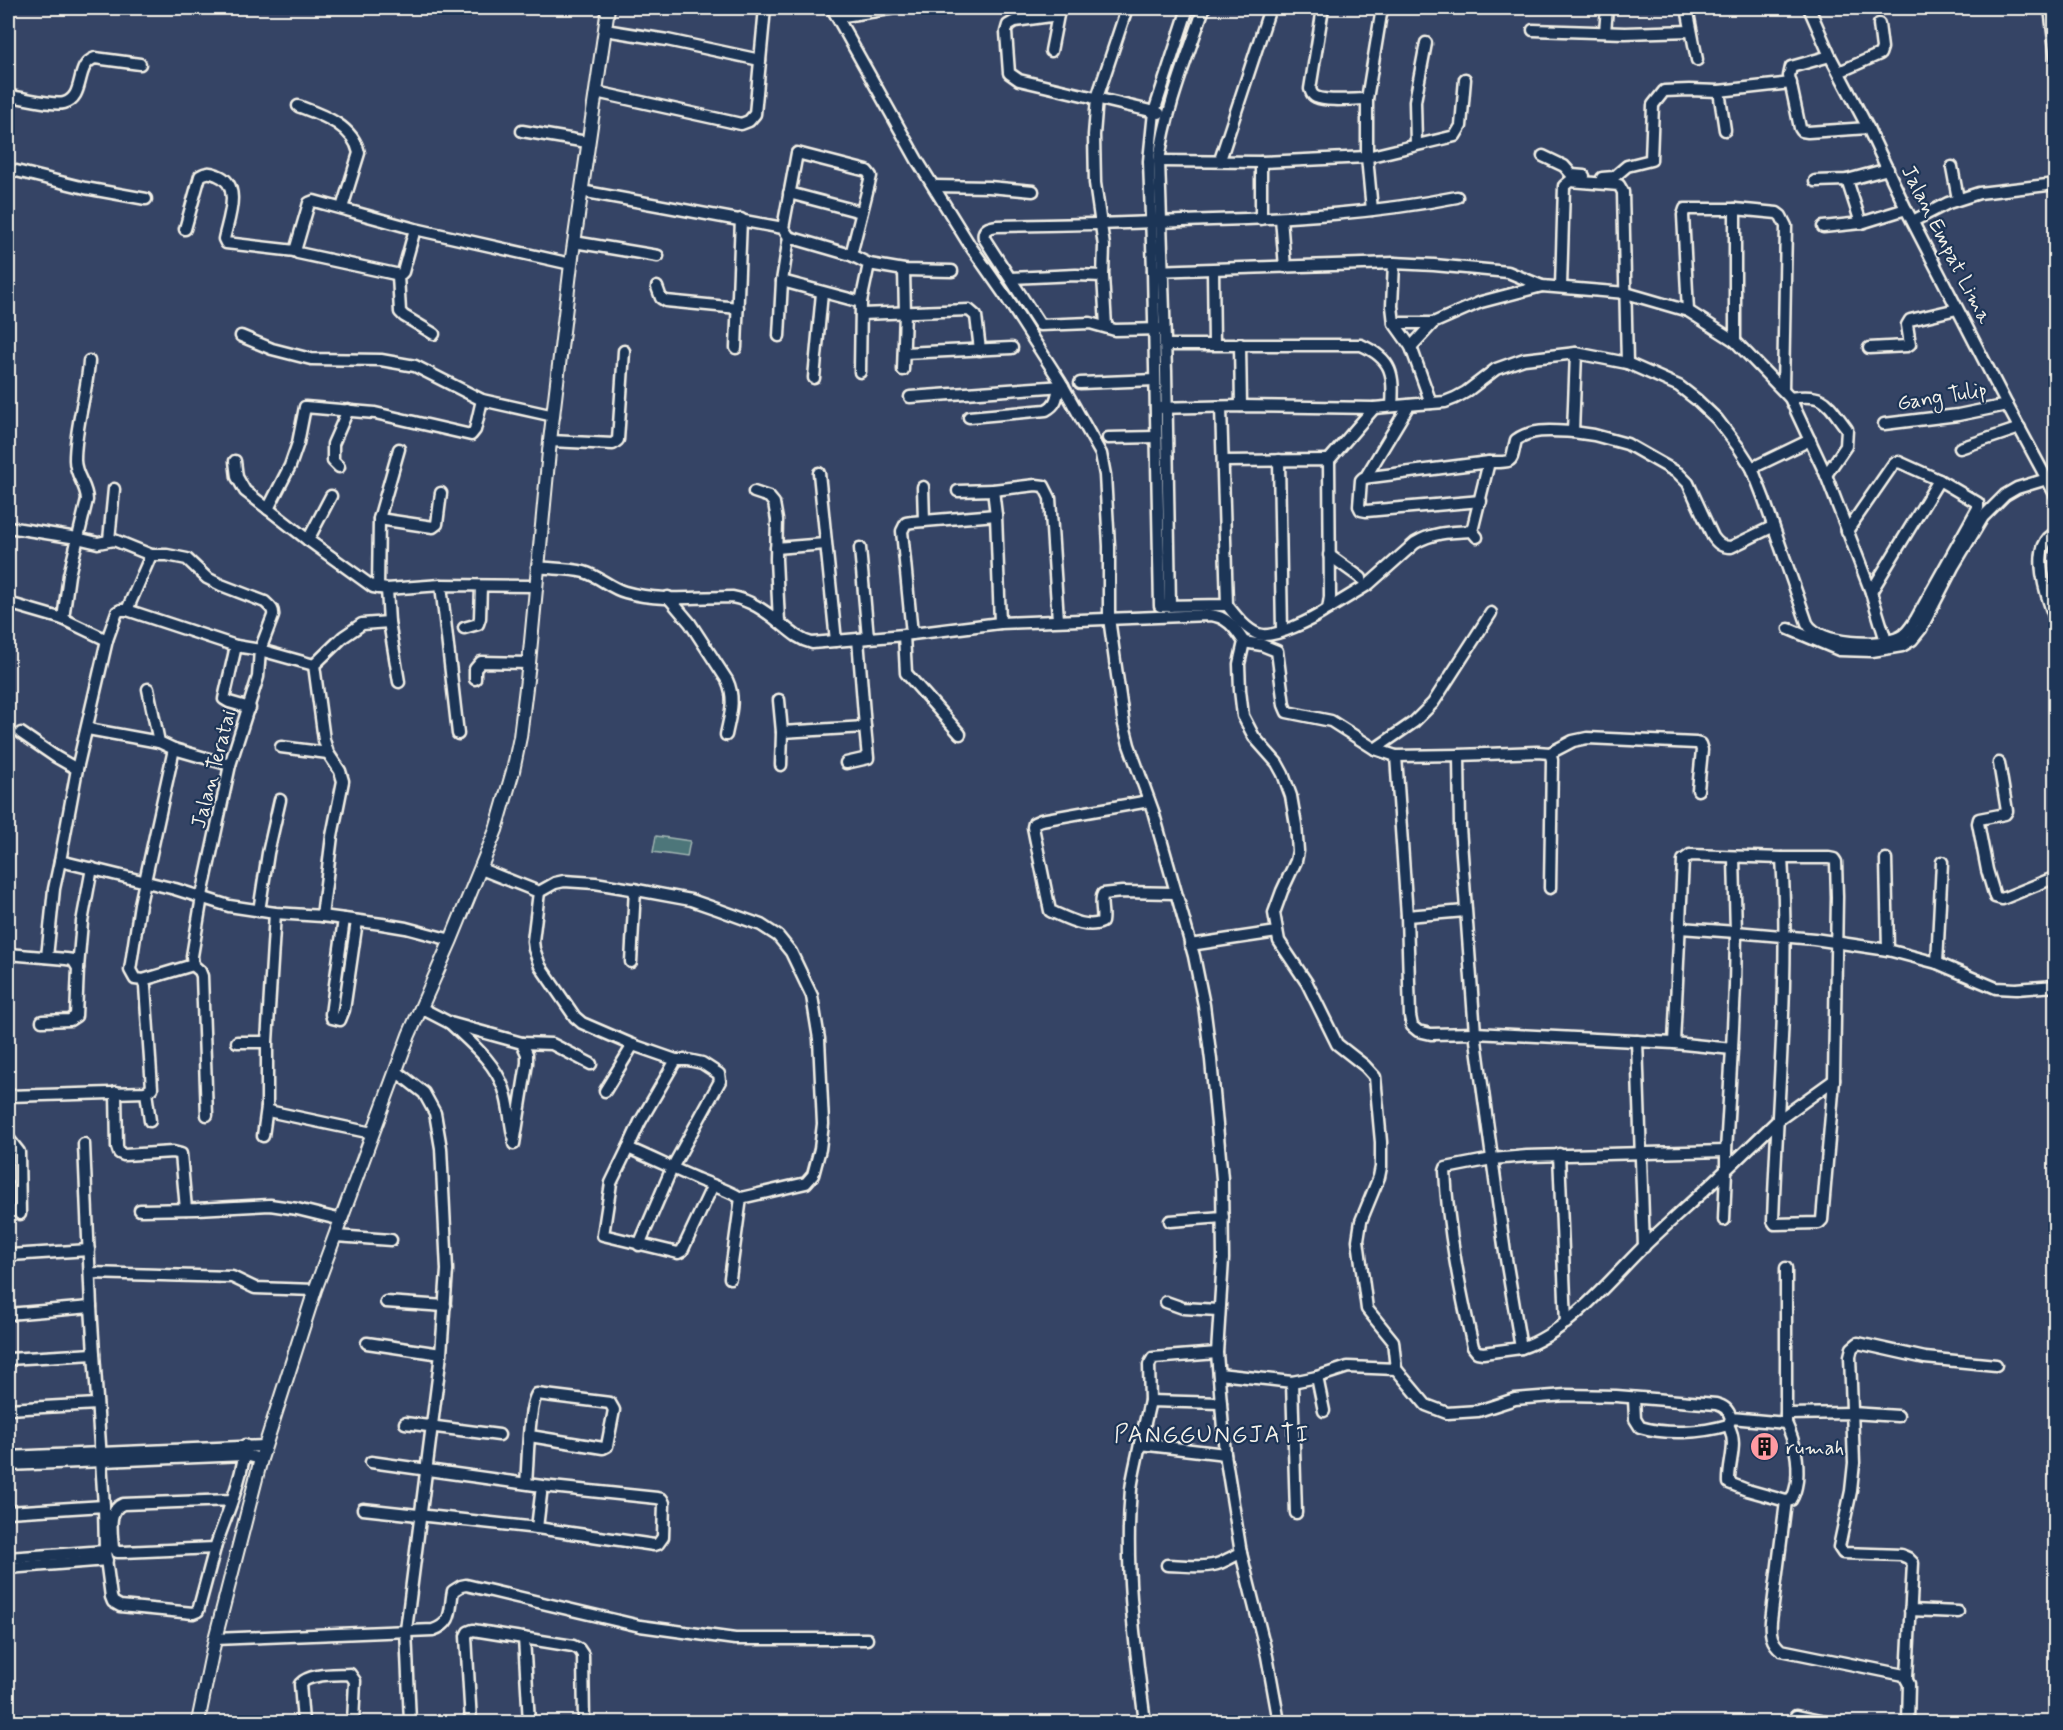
<svg xmlns="http://www.w3.org/2000/svg" width="2063" height="1730" font-family="Mynerve,sans-serif">
<style>
.green{fill:#4d767a;stroke:#a0b4b1;stroke-width:1.5}
.lines{fill:none;stroke-linecap:round;stroke-linejoin:round}
.minor-casing{stroke:#f4f1e8;stroke-width:15}
.tertiary-casing{stroke:#f4f1e8;stroke-width:16}
.minor{stroke:#1d3557;stroke-width:10}
.tertiary{stroke:#1d3557;stroke-width:12}
.labels{text-anchor:middle;stroke-width:4.5;stroke-linejoin:round;paint-order:stroke}
.street-label{font-size:21px;fill:#f4f1e8;stroke:#1d3557}
.poi-label{font-size:21px;fill:#f4f1e8;stroke:#1d3557;text-anchor:start}
.quarter-label{font-size:24px;letter-spacing:1.5px;fill:#f4f1e8;stroke:#1d3557}
</style>
<rect width="100%" height="100%" fill="#354465"/>
<filter id="ink" filterUnits="userSpaceOnUse"><feTurbulence type="fractalNoise" baseFrequency=".0167" numOctaves="2"/><feDisplacementMap in="SourceGraphic" scale="12" xChannelSelector="R" yChannelSelector="G"/><feConvolveMatrix kernelMatrix="1 2 1 2 8 2 1 2 1" color-interpolation-filters="sRGB"/></filter>
<g filter="url(#ink)">
<polygon class="green" points="656,836 690,841 687,857 653,852"/>
<g class="lines">
<defs>
<g id="minor">
<polyline points="832,8 917,160 969,244 1006,297 1060,381 1101,454 1105,475 1109,546 1109,618 1124,725 1129,745 1153,811 1194,956 1204,1005 1211,1060 1222,1179 1223,1259 1217,1353 1225,1454 1241,1553 1267,1656 1279,1722"/>
<polyline points="1060,8 1058,15 1015,21 1008,25 1006,32 1009,73 1019,80 1159,113"/>
<polyline points="1188,8 1154,112 1149,161 1153,271 1160,606 1227,605 1221,407"/>
<path d="M1323 8 1310 89C1312 93 1311 95 1316 97 1327 102 1354 99 1367 99"/>
<polyline points="1687,8 1697,60"/>
<polyline points="1809,8 1830,56 1868,128 1906,209 2007,405 2056,496"/>
<polyline points="2050,8 2056,57"/>
<polyline points="837,17 896,8"/>
<polyline points="605,30 667,40 760,60"/>
<polyline points="1533,30 1625,33 1691,31"/>
<polyline points="1605,32 1607,8"/>
<polyline points="1051,51 1058,15"/>
<polyline points="1830,56 1791,67 1789,76 1800,128 1802,131 1808,132 1868,128"/>
<polyline points="1839,72 1880,54 1882,48 1879,24"/>
<polyline points="1719,91 1725,130"/>
<polyline points="596,92 741,124 749,121 755,114 765,8"/>
<path d="M8 96C22 97 53 106 64 103 86 97 74 65 95 58L140 64"/>
<path d="M298 106C322 115 353 125 359 153L342 208"/>
<polyline points="522,131 587,142"/>
<polyline points="1416,144 1415,101 1426,43"/>
<polyline points="1543,156 1564,166 1572,175 1584,176"/>
<polyline points="1220,160 1270,8"/>
<polyline points="1159,161 1261,162 1367,157 1455,136 1461,126 1465,79"/>
<polyline points="1261,162 1261,219"/>
<polyline points="1952,167 1958,199"/>
<polyline points="8,169 85,188 146,199"/>
<polyline points="1602,178 1614,177 1627,166 1651,160 1653,105 1664,91 1689,90 1719,91 1791,83"/>
<polyline points="1847,180 1861,223"/>
<polyline points="1815,181 1847,180 1888,169"/>
<polyline points="934,186 989,187 1033,191"/>
<polyline points="581,191 783,228 789,237 851,255 869,264 861,302 860,372"/>
<polyline points="789,193 861,212"/>
<polyline points="1735,209 1735,341"/>
<polyline points="1372,210 1367,157 1367,99 1382,8"/>
<polyline points="1281,218 1285,267"/>
<polyline points="1913,221 1948,203 1979,193 2056,184"/>
<polyline points="1823,227 1861,223 1906,209"/>
<polyline points="783,228 797,153 867,171 871,176 851,255"/>
<path d="M185 229 200 176C206 172 210 172 217 175 243 184 228 220 224 239L226 243 295 251"/>
<polyline points="415,229 403,272 400,275 298,253 295,251 309,203 314,201 415,229 571,264"/>
<polyline points="574,242 658,256"/>
<polyline points="1394,263 1392,306 1394,323 1411,347 1431,403"/>
<polyline points="869,264 904,270 952,271"/>
<polyline points="1213,270 1214,344"/>
<polyline points="1153,271 1394,263 1434,265 1508,272 1542,286 1626,293 1688,311 1735,341 1790,398 1826,475 1871,592 1886,641"/>
<polyline points="398,275 400,312 404,316 434,334"/>
<polyline points="1011,278 1076,275 1103,276"/>
<polyline points="782,281 861,302"/>
<polyline points="657,287 661,298 666,301 738,308"/>
<polyline points="1561,287 1564,186 1570,181 1619,185 1623,192 1627,363"/>
<polyline points="1688,311 1683,215 1685,209 1735,209 1777,213 1781,216 1786,226 1783,390"/>
<polyline points="861,314 969,310 976,316 980,350"/>
<polyline points="1394,323 1433,323"/>
<polyline points="1106,326 1103,276 1104,246 1095,183 1094,135 1097,98 1127,8"/>
<path d="M1164 329 1115 330 1090 323 1040 325 984 238C982 229 989 227 997 226 1069 225 1140 223 1212 220 1295 218 1376 213 1457 197"/>
<polyline points="241,336 272,349 311,359 381,360 415,366 482,400 554,416"/>
<polyline points="779,336 782,281 789,237"/>
<polyline points="1240,344 1241,406"/>
<path d="M1165 345H1361C1393 359 1394 375 1392 406"/>
<polyline points="1411,347 1433,323 1481,302 1542,286"/>
<polyline points="736,348 741,219"/>
<polyline points="1869,348 1907,346 1910,344 1907,325 1910,320 1957,309"/>
<polyline points="904,353 1012,348"/>
<polyline points="903,370 905,313 904,270"/>
<polyline points="814,378 822,293"/>
<polyline points="1080,383 1155,380"/>
<polyline points="910,397 1063,386"/>
<path d="M1790 398C1826 393 1826 402 1847 429L1846 446 1826 475"/>
<path d="M1156 408 1241 406 1374 408 1419 404 1445 402 1455 398 1466 392 1496 369 1524 359 1576 353 1627 363 1679 386 1697 400 1717 419 1739 448 1752 468 1764 499 1807 623C1819 645 1880 647 1900 637 1908 633 1912 625 1916 619L1978 508V503L1939 480 1871 592"/>
<path d="M969 417 1046 410C1056 405 1057 398 1059 387"/>
<polyline points="1884,424 1958,415 2007,405"/>
<path d="M1573 432 1594 435 1627 444 1678 473 1688 483 1713 537C1718 544 1722 547 1731 547L1772 527"/>
<polyline points="1108,438 1156,437"/>
<polyline points="550,441 613,444 618,440 624,351"/>
<polyline points="1960,448 2020,428"/>
<polyline points="1279,460 1282,631"/>
<polyline points="1329,460 1374,408"/>
<polyline points="235,461 237,477 245,491 308,540 373,587 387,589 441,585 536,586"/>
<path d="M1223 461 1329 460 1330 597 1328 609C1315 618 1273 640 1258 634 1245 629 1235 615 1227 605"/>
<polyline points="339,467 333,461 333,444 348,410"/>
<polyline points="1752,468 1810,440"/>
<polyline points="819,473 836,641"/>
<polyline points="1365,478 1409,405"/>
<polyline points="923,487 924,521"/>
<polyline points="993,490 1036,485 1044,486 1050,498 1058,620"/>
<polyline points="958,491 993,490 996,515"/>
<polyline points="754,492 769,497 774,503 777,520 776,559 779,622"/>
<polyline points="1481,501 1366,511 1361,510 1359,506 1361,480 1363,478 1489,462"/>
<polyline points="268,509 290,466 298,443 305,407 375,413 471,435 475,430 482,400"/>
<polyline points="379,519 433,527 437,524 441,493"/>
<path d="M8 527 77 538 98 543 114 540 151 555H167L187 559 207 578 221 585 265 602C270 607 274 609 273 616L260 650 314 665"/>
<polyline points="1847,531 1894,463 1899,462 1939,480"/>
<path d="M2056 533C2028 545 2047 599 2056 621"/>
<path d="M1477 537 1472 531 1489 462C1516 462 1510 463 1516 440 1532 428 1554 431 1573 432L1576 353"/>
<polyline points="109,540 114,489"/>
<polyline points="308,540 331,496"/>
<polyline points="776,548 825,544"/>
<polyline points="860,548 868,638"/>
<polyline points="1329,555 1361,578"/>
<path d="M537 567C552 569 569 568 584 572 599 576 610 588 625 592 659 602 698 597 732 597 750 600 765 611 779 622 790 631 799 640 812 643L904 635 1000 623 1209 615C1227 616 1235 628 1244 642L1239 664 1240 690 1243 716 1254 737 1277 763 1283 774 1291 796 1296 825 1298 851 1296 861 1282 891 1274 913 1279 941 1307 983 1337 1044 1365 1066 1375 1077 1381 1142V1167L1379 1177 1361 1221 1358 1240 1367 1309 1393 1341 1396 1369"/>
<polyline points="441,585 458,734"/>
<polyline points="378,588 379,519 399,449"/>
<polyline points="387,589 389,622 399,682"/>
<path d="M668 597 690 623 727 680C736 699 730 715 726 735"/>
<polyline points="8,603 63,619 107,640"/>
<path d="M1170 606 1166 371 1159 161C1166 108 1187 58 1204 8"/>
<path d="M1328 609 1369 584 1415 543C1433 532 1451 532 1472 531"/>
<polyline points="127,610 151,555"/>
<path d="M63 619 69 575 87 500C87 485 75 476 75 460 75 426 87 394 89 361"/>
<polyline points="464,628 478,624 480,618 481,586"/>
<polyline points="1789,629 1839,650 1872,651 1902,646 1912,640 1921,629 1953,567 1983,517 2005,495 2017,488 2047,479"/>
<polyline points="912,634 902,531 906,523 912,522 996,515 1000,623"/>
<polyline points="904,635 906,673 960,734"/>
<path d="M1244 642 1262 645 1277 651 1284 705 1287 712 1331 721 1375 749 1396 756 1459 755 1460 827 1475 1033 1505 1253 1521 1348C1567 1333 1607 1283 1641 1249 1669 1222 1698 1197 1726 1170V1151L1732 1049"/>
<polyline points="236,646 224,699 229,702 250,708"/>
<polyline points="475,679 475,669 481,662 529,663"/>
<polyline points="148,689 159,742 174,749 230,765"/>
<polyline points="779,700 782,732 865,727 858,639"/>
<polyline points="88,729 159,742"/>
<polyline points="21,733 56,757 77,769 60,861 175,889 229,906 275,913 322,916 382,924 406,928 451,940"/>
<polyline points="281,747 328,753"/>
<polyline points="1375,749 1414,722 1433,703 1491,613"/>
<polyline points="1550,753 1573,741 1587,738 1696,743 1700,744 1702,750 1698,790"/>
<polyline points="1459,755 1537,752 1550,753 1552,760 1550,888"/>
<polyline points="1396,756 1407,916 1410,1016 1412,1026 1418,1031 1431,1034 1475,1033 1674,1043 1732,1049 1735,986 1736,932 1814,939 1888,950 1937,963 1996,988 2016,989 2056,986"/>
<polyline points="846,763 868,758 865,727"/>
<polyline points="1999,763 2007,811 2005,814 1979,819 1978,823 1987,870 1995,897 2002,899 2056,877"/>
<polyline points="781,765 782,732"/>
<polyline points="77,769 107,640 117,612 121,610 127,610 236,646 260,650 258,677 230,765 203,891 192,956 193,965 200,971 202,976 207,1115"/>
<path d="M1149 801 1041 820 1034 823 1033 827 1050 911C1065 917 1086 930 1102 922 1104 912 1099 901 1103 894L1122 892 1175 893"/>
<path d="M1782 858H1829L1834 859 1836 862 1837 897 1834 1080 1822 1220 1819 1223 1775 1224 1773 1221C1777 1100 1790 979 1782 858Z"/>
<polyline points="1886,859 1888,950"/>
<polyline points="481,869 539,892 533,941 534,949 540,966 575,1017 582,1023 633,1045 676,1060 688,1060 702,1063 719,1074 720,1081 672,1168 639,1245"/>
<path d="M539 892 555 883 564 881 595 883 637 890 691 900 717 909 761 925 778 936 791 952 812 996 819 1039 823 1124 820 1149 813 1175 806 1183 741 1198C727 1190 712 1185 697 1179 674 1169 651 1158 628 1148L611 1183 603 1235 678 1253 682 1251 713 1185"/>
<polyline points="259,911 268,853 280,800"/>
<polyline points="275,913 267,1042 267,1107 268,1110 273,1112 372,1133"/>
<polyline points="322,916 332,836 343,781 340,771 328,753 324,740 314,665 343,637 362,624 389,622"/>
<polyline points="1407,916 1465,911"/>
<polyline points="344,919 331,1014 332,1018 340,1020 344,1010 357,921"/>
<polyline points="1680,928 1736,932 1734,858"/>
<polyline points="1190,945 1277,932"/>
<polyline points="8,954 66,959 73,960 78,968 76,1016 70,1020 42,1021"/>
<polyline points="47,957 54,889 60,861"/>
<polyline points="631,962 635,889"/>
<polyline points="1937,963 1942,862"/>
<polyline points="78,968 82,922 92,868"/>
<polyline points="143,980 193,965"/>
<polyline points="421,1008 450,1023 522,1043 527,1054 527,1063 514,1144"/>
<path d="M451 1024C472 1044 494 1061 504 1089 509 1103 510 1120 513 1135"/>
<polyline points="1637,1041 1644,1247"/>
<polyline points="237,1042 267,1042"/>
<polyline points="522,1043 552,1044 591,1064"/>
<polyline points="1674,1043 1683,860 1690,855 1782,858"/>
<polyline points="396,1071 424,1093 435,1113 441,1148 447,1270 441,1354 406,1630 410,1722"/>
<polyline points="605,1091 633,1045"/>
<polyline points="116,1092 117,1147 119,1153 124,1155 173,1152 181,1154 186,1209"/>
<polyline points="146,1092 150,1121"/>
<polyline points="8,1096 146,1092 152,1088 145,986 143,980 135,979 130,970 140,904 174,749"/>
<polyline points="263,1136 267,1107"/>
<polyline points="8,1138 19,1152 20,1214"/>
<polyline points="84,1144 91,1307 104,1506"/>
<polyline points="628,1148 640,1122 676,1060"/>
<polyline points="1559,1154 1566,1323"/>
<polyline points="140,1210 197,1209 270,1205 297,1209 342,1220"/>
<polyline points="1724,1220 1726,1170 1777,1121 1834,1080"/>
<polyline points="1170,1221 1223,1217"/>
<polyline points="336,1236 391,1240"/>
<polyline points="10,1255 89,1250"/>
<polyline points="90,1273 232,1277 255,1288 315,1290"/>
<polyline points="730,1278 741,1198"/>
<polyline points="386,1302 445,1306"/>
<polyline points="1166,1302 1183,1308 1218,1310"/>
<polyline points="8,1314 91,1307"/>
<polyline points="367,1343 441,1354"/>
<path d="M1521 1348 1483 1353 1477 1352 1473 1347C1460 1289 1448 1231 1445 1171L1446 1168 1492 1159 1527 1156 1726 1151"/>
<polyline points="8,1359 94,1354"/>
<path d="M1219 1374 1292 1382 1317 1377 1348 1367 1396 1369 1426 1405 1447 1413 1478 1411 1515 1399 1566 1395 1616 1396 1716 1404C1724 1406 1728 1409 1731 1418L1786 1423V1268"/>
<polyline points="1317,1377 1324,1411"/>
<polyline points="1292,1382 1296,1513"/>
<path d="M1634 1399 1635 1419 1640 1427C1666 1435 1702 1433 1728 1425L1731 1419"/>
<polyline points="1150,1401 1149,1365 1153,1358 1217,1353"/>
<polyline points="8,1409 97,1404"/>
<polyline points="1786,1414 1852,1413 1898,1416"/>
<polyline points="405,1423 499,1435"/>
<path d="M1786 1423C1795 1443 1799 1459 1797 1481 1796 1488 1795 1494 1791 1500L1786 1501"/>
<path d="M1728 1425C1739 1444 1728 1462 1729 1483L1747 1490 1786 1501 1771 1621C1770 1633 1771 1642 1781 1650L1904 1675 1909 1684 1908 1722"/>
<polyline points="1140,1444 1150,1401 1221,1403"/>
<polyline points="8,1457 265,1446"/>
<polyline points="8,1465 245,1455 261,1459"/>
<path d="M526 1483C528 1465 528 1407 537 1394L610 1403 614 1410 607 1446 603 1448 530 1436"/>
<path d="M232 1500 123 1504C107 1510 112 1533 113 1548L117 1552H123L215 1548C225 1518 244 1476 245 1445"/>
<polyline points="363,1509 537,1528 654,1545 658,1544 663,1537 664,1503 662,1499 657,1498 542,1486 371,1462"/>
<polyline points="8,1512 104,1506 105,1551 111,1597 113,1602 120,1606 193,1613 198,1611 215,1548"/>
<polyline points="537,1528 542,1486"/>
<polyline points="8,1558 105,1551"/>
<path d="M1167 1565C1184 1565 1204 1569 1220 1563 1227 1560 1234 1556 1241 1553"/>
<polyline points="8,1568 107,1560"/>
<polyline points="1910,1610 1958,1612"/>
<polyline points="524,1638 529,1722"/>
<path d="M215 1639 433 1630C454 1623 449 1609 453 1591L461 1586 466 1585 640 1626 735 1639H867"/>
<polyline points="1907,1677 1913,1563 1908,1558 1901,1555 1843,1553 1839,1547 1851,1491 1854,1463 1850,1356 1852,1348 1858,1343 1925,1358 1996,1365"/>
<polyline points="1796,1716 1825,1722"/>
<path d="M303 1722 300 1684C310 1673 335 1675 350 1674L355 1681 353 1722"/>
<polyline points="471,1722 466,1636 468,1632 473,1630 573,1646 579,1649 583,1655 584,1722"/>
<path d="M1145 1722C1135 1645 1124 1568 1131 1489 1133 1474 1137 1459 1140 1444L1225 1454"/>
</g>
<polyline id="tertiary" points="198,1722 215,1639 261,1459 315,1290 409,1035 451,940 496,830 513,771 520,737 529,663 550,441 571,264 608,8"/>
</defs>
<use href="#minor" class="minor-casing"/>
<use href="#tertiary" class="tertiary-casing"/>
<use href="#minor" class="minor"/>
<use href="#tertiary" class="tertiary"/>
</g>
</g>
<defs>
<symbol id="building-disc" viewBox="-11 -11 22 22"><circle r="9.5" fill="#ff9aa2" stroke="#1d3557"/><path d="M-4-6H4V6H1V3H-1V6H-4ZM-2.5-4.3h1.7v1.8h-1.7ZM.8-4.3h1.7v1.8H.8ZM-2.5-1h1.7V.8h-1.7ZM.8-1h1.7V.8H.8Z" fill="#111"/></symbol>
</defs>
<g fill-rule="evenodd">
<use href="#building-disc" x="1748" y="1430" width="33" height="33"/>
</g>
<g class="labels">
<g class="street-label">
<text transform="translate(1947 244) rotate(63)" y="7">Jalan Empat Lima</text>
<text transform="translate(1942 396) rotate(-9)" y="7">Gang Tulip</text>
<text transform="translate(213 769) rotate(-75)" y="7">Jalan Teratai</text>
</g>
<g class="poi-label">
<text x="1786" y="1454">rumah</text>
</g>
<g class="quarter-label">
<text x="1212" y="1442">PANGGUNGJATI</text>
</g>
</g>
<rect width="2063" height="1730" fill="none" stroke="#1d3557" stroke-width="30"/>
<rect x="15" y="15" width="2033" height="1700" fill="none" stroke="#f4f1e8" stroke-width="2" filter="url(#ink)"/>
</svg>
